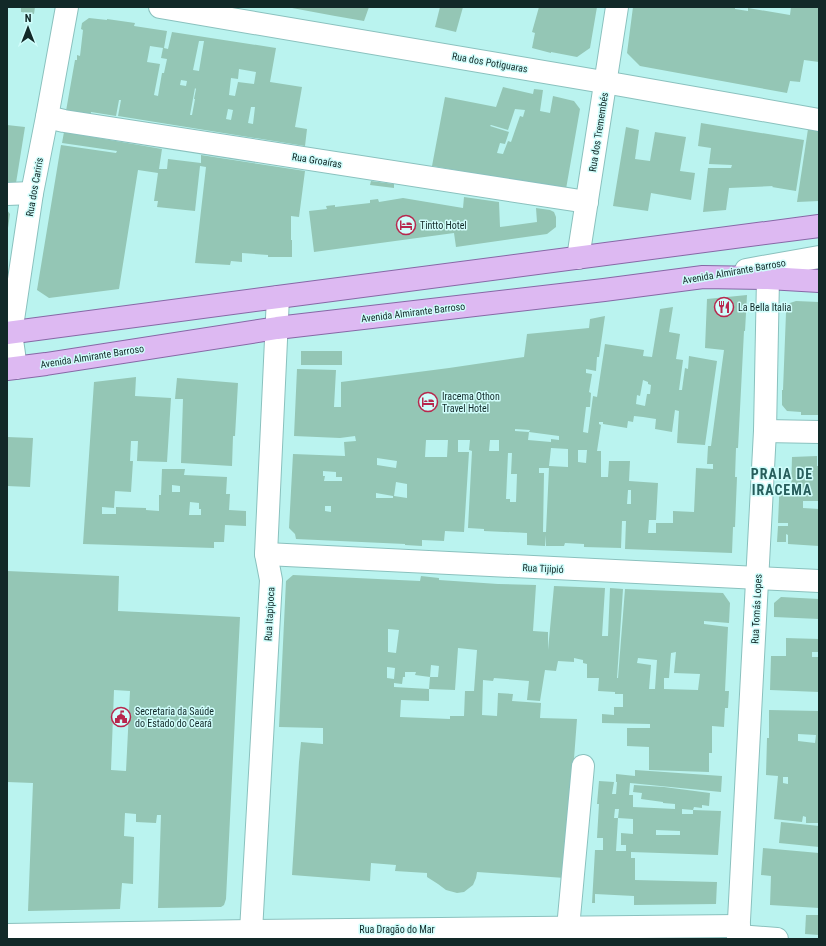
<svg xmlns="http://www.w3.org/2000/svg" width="826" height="946" font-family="'Roboto Condensed',sans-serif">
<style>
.building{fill:#94c6b5;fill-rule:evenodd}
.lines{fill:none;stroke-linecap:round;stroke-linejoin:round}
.minor-casing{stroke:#8ac1be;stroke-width:24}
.major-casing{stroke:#8768a6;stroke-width:24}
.minor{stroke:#fff;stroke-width:22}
.major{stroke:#ddb9f2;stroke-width:22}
.labels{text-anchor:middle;stroke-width:3;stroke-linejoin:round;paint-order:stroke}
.street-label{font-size:10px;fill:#122928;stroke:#d0fdfb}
.poi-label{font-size:10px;fill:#122928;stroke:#d0fdfb;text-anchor:start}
.district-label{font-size:14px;font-weight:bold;letter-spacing:1px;fill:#275e5c;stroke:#d0fdfb}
</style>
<rect width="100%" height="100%" fill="#baf3ef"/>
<g class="building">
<polygon points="21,7 35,7 34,14 21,12"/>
<polygon points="292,7 369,7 364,21 335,16 292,8"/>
<polygon points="440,7 463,7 456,32 435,27"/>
<polygon points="539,7 597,7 590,48 577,57 551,52 551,53 532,48 535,33 532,32"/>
<polygon points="633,7 735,7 735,9 748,11 748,8 790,15 791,7 819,7 819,62 804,60 800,82 790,81 787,93 640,66 627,53"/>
<path d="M89 18 107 20V19L135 23 134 26 167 31 164 48 168 49 172 32 276 48 270 82 302 87 295 127 307 129 305 146 118 116 121 100H119L116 116 91 112V115L66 111 75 60H77V55L80 56 83 30 81 29 82 23ZM199 41H204L199 71 193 70ZM150 46 163 48 161 58 167 59 164 73H162L158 96 154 95 160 64 147 62ZM239 69 256 72 254 84 238 82 235 96 229 95 231 78 238 79ZM181 80 187 81 186 86 180 85ZM195 88 196 89 194 99H195L192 115H190ZM251 107H255L253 124 248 123ZM228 109 233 110 231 120 226 119Z"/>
<path d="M503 87 533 94 534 89 543 90 540 111 550 113 553 96 574 101 580 109 566 189 432 166 445 97 496 107ZM515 109 525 110 523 117 520 116 511 142 508 141 503 154 497 153 500 143 505 144 509 132 490 126 491 125 508 130Z"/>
<polygon points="701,123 804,140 796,191 772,187 773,186 729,188 726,210 703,212 708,168 731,168 732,165 709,164 711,148 698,146"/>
<polygon points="7,125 25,127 16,183 7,183"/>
<polygon points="626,127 639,130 635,159 650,161 655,132 686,137 680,171 695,173 691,200 651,193 648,211 613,206"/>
<polygon points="808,129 819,130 819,201 797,202"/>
<polygon points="64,132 162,149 159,169 167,169 168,159 201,163 201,155 305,171 299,217 291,216 291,240 292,240 292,257 268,257 268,255 242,253 242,262 231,261 230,265 195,263 206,167 200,166 195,211 157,207 158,201 154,201 158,173 138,170 119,289 49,298 37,290 61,145 116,153 117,151 62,143"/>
<polygon points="371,181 394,184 394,188 370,185"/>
<polygon points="464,197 499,202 500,227 537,222 536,208 550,210 554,212 556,217 556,227 547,234 456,247 454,233 314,252 309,211 327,209 326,206 335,205 335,207 370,203 370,200 378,199 379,202 403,198 463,208"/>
<polygon points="7,210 10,214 8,228 7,228"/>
<path d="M747 295 745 331H744L738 448H736L735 477H737L735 527H733L732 553 625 549 626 521H622L621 548 584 547V544L565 543 564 546H546V535L545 546 527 545V533L484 531V529L468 528 472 451 469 450 470 440H458V452H469L464 532 445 531 444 541 422 540V546L405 545V544L296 539 295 534 289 528 293 454 345 456 344 442 356 441 355 436 340 438 294 436 297 369 336 370 334 407H341V382L449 368 524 357 527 334 589 328 590 319 605 316 599 357H597L596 371 586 369V373L592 374 589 392 591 393 590 407H586L583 432 588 433 593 396 597 397 605 344 644 350 643 356 652 357 660 309 673 307 669 332 680 334 676 359 683 360 679 390H682L685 368 688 369 689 356 717 361 705 445 677 443 679 411 675 410 672 432 655 429 656 419 643 417 634 416 633 422 628 421 627 428 603 424V422H599V424L601 425 597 451H601V477H608L609 461H630L629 481 658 483 656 520H649L648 533H656V523H673V511L694 512 696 468 713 469V464H707L708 446H711L724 350 705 348 707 299ZM643 380 648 382V384L651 385 650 394H647L645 406 636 404 637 395 640 396ZM515 429 530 430 529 432 559 436V440L551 439V442L528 440 529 432 515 431ZM426 440H448L447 457H425ZM490 440H499V451H489ZM551 448 568 449V467L549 466ZM578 450H587L586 463 578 462ZM508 453H512L511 474H517L516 502H510V499H506ZM377 458 397 461 396 468 377 465ZM539 468H549L546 532H543L544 473H539ZM323 471 336 472V477H342V481H324L325 476H323ZM396 482 407 484V498L394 496ZM628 490H631V504H627ZM376 493 393 496V498H376ZM325 506H331V512L325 511Z"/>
<polygon points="796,301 819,302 819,415 801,415 801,412 787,411 782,405 782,390 783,390 786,313 786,307 790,303"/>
<rect x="301" y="351" width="41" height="14"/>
<path d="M136 377 135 396 171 398 167 462 137 461 138 441H131L130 461H133L131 492 115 491 114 508 102 507V514H116V507L146 508V510L159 511V495H161L162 469H185L184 475 227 477 226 494H230L229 510 246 511V526L225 525 224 542H214V548L83 544 94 382ZM172 485 180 486V492H172ZM190 502 199 503V509H201V515H189Z"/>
<polygon points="177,378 238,383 235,436 233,436 232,466 181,463 183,399 175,399"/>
<polygon points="7,437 33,438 30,487 7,486"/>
<polygon points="817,456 817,466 819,466 819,501 803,501 803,508 819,509 819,546 788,544 788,535 786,534 786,542 777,542 778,526 788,526 788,523 778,523 779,500 779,491 791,492 792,457"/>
<path d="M7 571 119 576 118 611 240 617 226 899 224 905 221 907 158 908 161 815H157L156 823 136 822V814L125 813 124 836 134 837 133 884 122 883 120 909 28 911 33 783 7 782ZM114 690 130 691 126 771 111 770Z"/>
<path d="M293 575 420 581 421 576 439 578V580L498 584 536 585 533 631 548 632V650L554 586 605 588 602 636H608L610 588 623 589 617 678H618L625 589 723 593 730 603 729 623 704 621V624L728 627 725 691H729L728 708H725L724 727 712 726V753H709V772L649 770V747L627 746V728H650V724L602 723V714L614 715V707H623V694H615V692L598 691 599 678H587V664L583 663V660L574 658V662L558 661 556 671 545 670 540 701 527 700 529 681 494 678 493 681 483 680 482 715 497 716 498 693 513 694 512 701 541 703 540 718 577 719 565 878 477 872 476 878 473 885 464 892 457 893 446 890 438 884 427 877V873L395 871 396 865 371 863 370 881 292 875 299 762 301 742 323 744V728L279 727 286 581ZM388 629 399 630 396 653 388 652ZM458 648 477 650 474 691H465L464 716H450V719L400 717 401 700 429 701V689L394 687V683L402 684 403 677H405V672H416L415 675 430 677 431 665 439 666 438 677H430L429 689 455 690ZM676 652 674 673 700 674 698 690 664 689V678H669L671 653ZM638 658 657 660 655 689H649L651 665 637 663ZM387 667 395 668 394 679 387 678Z"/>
<polygon points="781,597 819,599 819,619 774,617 774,603"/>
<polygon points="786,638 819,639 819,652 812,652 812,657 819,657 819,692 770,690 771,656 786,656"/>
<path d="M769 710 819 711V818L818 823H806V817L803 816 802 822 774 819 778 776 766 775 767 738H769ZM798 734 816 735 815 743 798 741ZM783 777H788V784L783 783Z"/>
<path d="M635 770 722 776 721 792 630 783 629 795H633V807L675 809V804L663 803V802L641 799 642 793 633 792 634 785 664 787 710 793 709 806 702 805V808L694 807 693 810 682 809V814H693V810L721 811 718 855 631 852V858H635V880L717 882 716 904 634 905V896L595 894V903H592L595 850H603V838H597L599 804H597L599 781 614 782 612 794H616L617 782H616V774L635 776ZM615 809H619L618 818 633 819V834L621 833V845H626V851H616L618 818H614ZM656 830 680 831V835H656Z"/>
<polygon points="781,822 819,826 819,847 779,843"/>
<polygon points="763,848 819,853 819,908 770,905 771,876 761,875"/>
<polygon points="806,915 819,915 819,935 805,934"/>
</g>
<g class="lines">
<defs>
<g id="minor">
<polyline points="160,7 621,85 819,120"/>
<polyline points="47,117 64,121 587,202"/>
<polyline points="7,194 32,193"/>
<polyline points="578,258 617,7"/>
<polyline points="746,270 819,257"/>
<polyline points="16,368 11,333 32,193 47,117 67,7"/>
<polyline points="765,431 819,432"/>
<polyline points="266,554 819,581"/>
<polyline points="568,928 583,766"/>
<polyline points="251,931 271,580 266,554 278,297"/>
<polyline points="7,935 251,931 739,926"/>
<polyline points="738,936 777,939"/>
<polyline points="738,939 765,431 768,278"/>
</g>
<g id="major">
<polyline points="7,333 278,297 819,226"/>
<polyline points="7,369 46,364 277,328 604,290 703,277 768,278 819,281"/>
</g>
</defs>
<use href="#minor" class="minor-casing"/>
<use href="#major" class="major-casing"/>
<use href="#minor" class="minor"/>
<use href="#major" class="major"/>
</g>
<defs>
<symbol id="hotel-ring" viewBox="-11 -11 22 22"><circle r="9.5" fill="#d0fdfb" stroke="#b8274d" stroke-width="1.5"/><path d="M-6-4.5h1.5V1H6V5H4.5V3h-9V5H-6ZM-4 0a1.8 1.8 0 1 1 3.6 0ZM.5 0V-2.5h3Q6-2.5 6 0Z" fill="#b8274d"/></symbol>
<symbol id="restaurant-ring" viewBox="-11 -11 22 22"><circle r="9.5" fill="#d0fdfb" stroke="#b8274d" stroke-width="1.5"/><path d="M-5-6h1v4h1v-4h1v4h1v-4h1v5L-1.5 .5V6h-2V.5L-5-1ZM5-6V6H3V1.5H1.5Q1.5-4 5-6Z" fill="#b8274d"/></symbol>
<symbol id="civic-ring" viewBox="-11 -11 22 22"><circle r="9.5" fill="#d0fdfb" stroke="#b8274d" stroke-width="1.5"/><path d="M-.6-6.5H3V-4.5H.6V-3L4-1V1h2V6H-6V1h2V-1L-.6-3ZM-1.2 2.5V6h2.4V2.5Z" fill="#b8274d"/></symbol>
</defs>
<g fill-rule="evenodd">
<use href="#hotel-ring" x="395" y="214" width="22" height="22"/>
<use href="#restaurant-ring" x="713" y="296" width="22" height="22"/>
<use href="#hotel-ring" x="417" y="391" width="22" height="22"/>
<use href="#civic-ring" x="110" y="706" width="22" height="22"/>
</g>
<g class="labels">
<g class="street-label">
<text transform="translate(490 62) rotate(10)" y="4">Rua dos Potiguaras</text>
<text transform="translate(598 132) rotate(-81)" y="4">Rua dos Tremembés</text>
<text transform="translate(317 160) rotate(9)" y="4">Rua Groaíras</text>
<text transform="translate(34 187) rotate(-80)" y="4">Rua dos Cariris</text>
<text transform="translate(734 271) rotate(-10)" y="4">Avenida Almirante Barroso</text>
<text transform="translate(413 312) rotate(-7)" y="4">Avenida Almirante Barroso</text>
<text transform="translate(92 356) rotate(-9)" y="4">Avenida Almirante Barroso</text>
<text transform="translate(543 568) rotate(3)" y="4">Rua Tijipió</text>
<text transform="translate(756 609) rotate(-87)" y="4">Rua Tomás Lopes</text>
<text transform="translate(269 614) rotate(-87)" y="4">Rua Itapipoca</text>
<text x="397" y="933">Rua Dragão do Mar</text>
</g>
<g class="poi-label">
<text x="420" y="229">Tintto Hotel</text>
<text x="738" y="311">La Bella Italia</text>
<text x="442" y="400">Iracema Othon<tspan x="442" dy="12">Travel Hotel</tspan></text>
<text x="135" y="715">Secretaria da Saúde<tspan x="135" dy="12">do Estado do Ceará</tspan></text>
</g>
<g class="district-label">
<text x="782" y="479">PRAIA DE<tspan x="782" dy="16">IRACEMA</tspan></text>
</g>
</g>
<rect width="826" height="946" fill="none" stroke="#122928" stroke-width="16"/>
<g transform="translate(28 28)" stroke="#d0fdfb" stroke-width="3" paint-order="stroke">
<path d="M0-3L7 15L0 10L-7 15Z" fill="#122928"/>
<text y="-6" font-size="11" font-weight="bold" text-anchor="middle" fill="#122928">N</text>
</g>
</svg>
